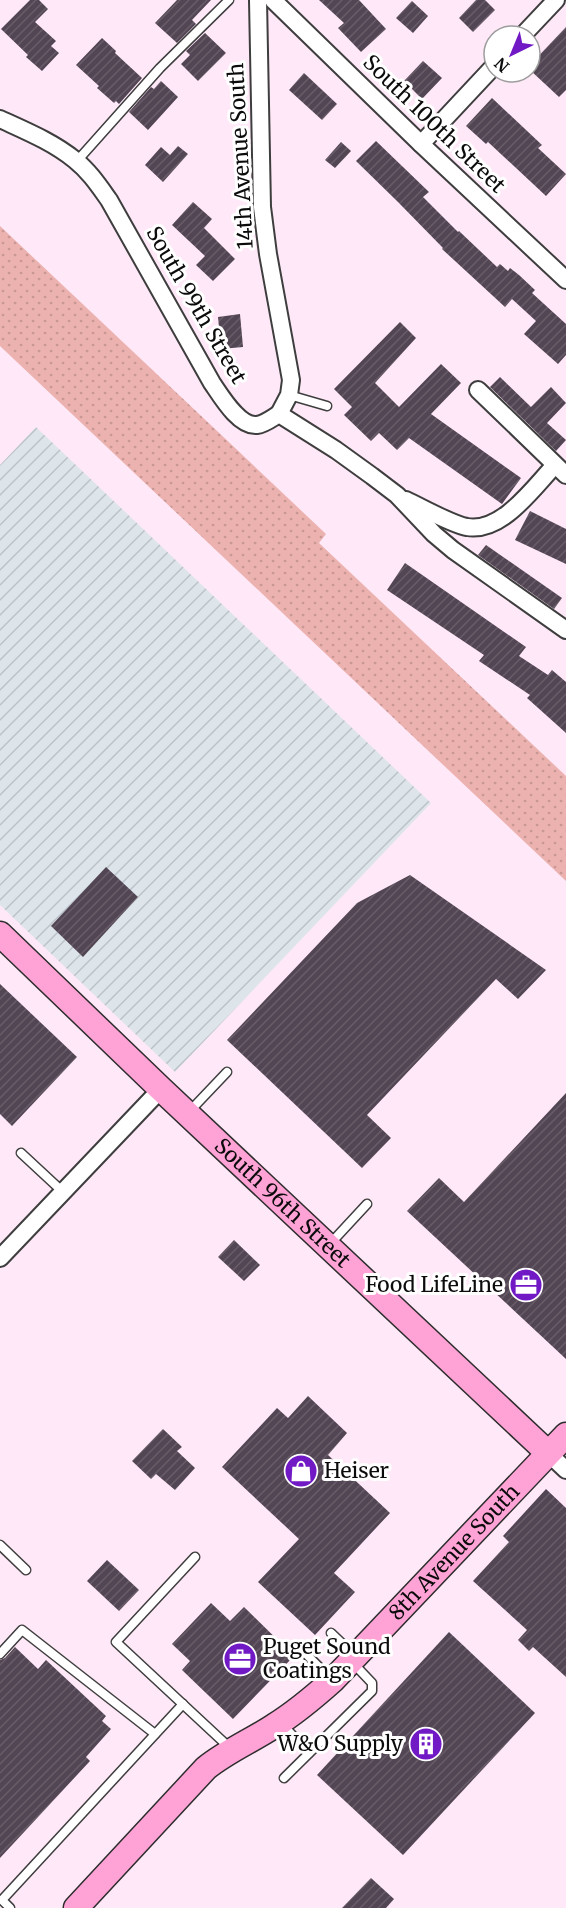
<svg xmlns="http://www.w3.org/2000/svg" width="566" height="1908" font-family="Merriweather,serif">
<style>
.industrial{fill:url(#industrial-furrows)}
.green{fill:url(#green-dots)}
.building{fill:url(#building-hatch)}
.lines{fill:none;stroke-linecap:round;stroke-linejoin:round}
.lane-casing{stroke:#3e3e3e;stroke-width:11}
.street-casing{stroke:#3e3e3e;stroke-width:20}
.secondary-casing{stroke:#2d2d2d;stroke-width:27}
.lane{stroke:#fff;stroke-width:8}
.street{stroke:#fff;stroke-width:16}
.secondary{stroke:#ffa3d6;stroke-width:24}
.labels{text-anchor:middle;stroke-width:6;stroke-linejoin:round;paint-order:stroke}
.street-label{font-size:21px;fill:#0b0b0b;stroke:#fff}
.poi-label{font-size:21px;fill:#0b0b0b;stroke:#fff;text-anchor:end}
</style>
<defs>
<pattern id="industrial-furrows" width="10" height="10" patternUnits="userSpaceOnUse" patternTransform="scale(1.5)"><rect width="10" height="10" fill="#dde5eb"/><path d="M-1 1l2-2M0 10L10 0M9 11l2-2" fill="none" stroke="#bcc3c8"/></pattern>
<pattern id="green-dots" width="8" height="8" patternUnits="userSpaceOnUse" patternTransform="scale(1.5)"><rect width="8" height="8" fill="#ecb2af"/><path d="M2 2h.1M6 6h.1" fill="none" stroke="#c99895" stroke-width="1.8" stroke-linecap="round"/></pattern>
<pattern id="building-hatch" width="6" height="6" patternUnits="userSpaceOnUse" patternTransform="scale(1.5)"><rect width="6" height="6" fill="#534654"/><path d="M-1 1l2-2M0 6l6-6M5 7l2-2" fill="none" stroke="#675c68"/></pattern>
</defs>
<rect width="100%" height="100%" fill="#ffe8f7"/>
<polygon class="industrial" points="36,427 431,803 175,1072 0,905 0,465"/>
<polygon class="green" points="0,226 326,534 319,543 566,776 566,881 0,346"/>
<g class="building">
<polygon points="30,0 39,0 48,9 35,22 56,41 51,46 59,53 42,71 26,57 28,55 1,29"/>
<polygon points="177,0 211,0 192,20 196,24 177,43 155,23"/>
<polygon points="319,0 359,0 386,29 361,52 338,28 344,23"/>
<polygon points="476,0 485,0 495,10 473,32 459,18"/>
<polygon points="412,1 428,16 413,33 396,18"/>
<polygon points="566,27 566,90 559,97 530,70 530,65"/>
<polygon points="205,33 226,53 198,81 181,64 190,55 186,51"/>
<polygon points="102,38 116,51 115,53 142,78 119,104 116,101 114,103 97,88 99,86 76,65"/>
<polygon points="423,61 442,78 422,99 404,81"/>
<polygon points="304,73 337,104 322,120 289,90"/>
<polygon points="161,81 178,97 148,130 129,112 151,87 154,89"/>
<polygon points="492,98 542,145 538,148 566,174 546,196 488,142 486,144 466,126"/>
<polygon points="376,141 429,192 423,197 458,232 459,231 497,267 500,264 508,271 510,268 519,275 535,290 532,293 566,324 566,355 558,364 524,334 536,321 512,299 505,307 442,249 443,248 398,202 356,161"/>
<polygon points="341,142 351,151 335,168 325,160"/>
<polygon points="178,146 188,154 163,182 145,165 161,147 170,155"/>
<polygon points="193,202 212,219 204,228 235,259 213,281 196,265 205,256 172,225"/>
<polygon points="240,314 243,347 221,349 218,317"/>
<polygon points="400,322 416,338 375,383 399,407 441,364 461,383 431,414 521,478 502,504 409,438 397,450 379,433 371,441 344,415 352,407 334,389"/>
<polygon points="500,377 531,407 551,387 566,403 547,423 566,440 556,451 490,387"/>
<polygon points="530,511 566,529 566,564 515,540"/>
<polygon points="486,545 562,598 554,609 478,555"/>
<polygon points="405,563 526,647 519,656 548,675 552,670 566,682 566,733 527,698 530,695 479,661 484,655 387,590"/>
<polygon points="106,867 138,897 83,957 51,926"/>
<polygon points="410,875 546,970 518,999 496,979 367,1115 391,1138 362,1168 227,1040 357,903"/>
<polygon points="0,984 77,1057 12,1126 0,1114"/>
<polygon points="566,1093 566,1359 407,1211 439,1178 464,1202"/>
<polygon points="234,1240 260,1265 244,1281 218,1257"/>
<polygon points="308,1396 347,1433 328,1455 390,1513 334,1573 355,1592 315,1635 258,1582 299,1539 222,1467 277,1408 288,1418"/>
<polygon points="163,1429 182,1447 177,1451 195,1468 175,1490 156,1474 151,1479 132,1461"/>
<polygon points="546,1489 566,1508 566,1677 533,1647 529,1651 518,1640 527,1630 473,1581 509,1542 503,1536"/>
<polygon points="107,1560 139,1590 119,1611 87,1581"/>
<polygon points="211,1603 230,1621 244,1607 294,1656 233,1719 182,1670 190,1661 172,1644"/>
<polygon points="449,1632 535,1713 403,1855 317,1775"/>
<polygon points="15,1647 38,1669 46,1660 106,1716 102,1721 111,1729 86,1757 90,1761 0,1858 0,1660 5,1658"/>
<polygon points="371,1878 394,1899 386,1908 342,1908"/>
</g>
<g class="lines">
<defs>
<g id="lane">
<polyline points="77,161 160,68 229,0"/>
<polyline points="289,395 327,406"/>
<polyline points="188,1113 227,1072"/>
<polyline points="21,1153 63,1192"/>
<polyline points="329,1245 367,1204"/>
<polyline points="0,1545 26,1570"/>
<polyline points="195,1557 116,1642 231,1749"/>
<polyline points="331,1633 354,1655"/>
<polyline points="303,1651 330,1678"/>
<polyline points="0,1654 22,1630 155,1734"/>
<polyline points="281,1723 309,1753"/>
<polyline points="284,1778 372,1691 372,1683 353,1663"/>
<polyline points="10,1908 2,1900 183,1704"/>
</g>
<g id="street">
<polyline points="258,0 262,207 268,254 291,380 289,395 279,414"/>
<polyline points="273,0 421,144 566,280"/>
<polyline points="522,36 556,0"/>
<path d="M0 119C26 131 53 142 75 160 89 171 99 186 109 200L212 383C221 396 239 427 257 425 265 424 272 418 279 414L336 450 372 476 397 495 434 534 453 550 566 630"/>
<polyline points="421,144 494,66"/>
<polyline points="478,390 566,475"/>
<path d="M406 500C421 507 453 525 467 527 502 533 533 488 555 465"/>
<polyline points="0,1258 161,1089"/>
<polyline points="548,1453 566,1470"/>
</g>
<g id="secondary">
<path id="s1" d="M0 934 161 1089 548 1453"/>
<path id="s2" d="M76 1908 206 1768C227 1751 251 1741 274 1726 295 1713 314 1697 333 1680L566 1435"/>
</g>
</defs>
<use href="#lane" class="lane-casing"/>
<use href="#street" class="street-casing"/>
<use href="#secondary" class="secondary-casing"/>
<use href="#lane" class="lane"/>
<use href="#street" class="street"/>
<use href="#secondary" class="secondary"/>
</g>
<defs>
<symbol id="office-disc" viewBox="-11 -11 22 22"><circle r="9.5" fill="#7019c4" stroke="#fff"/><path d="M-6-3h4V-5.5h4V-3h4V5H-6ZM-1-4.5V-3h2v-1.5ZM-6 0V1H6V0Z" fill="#fff"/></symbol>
<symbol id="shop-disc" viewBox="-11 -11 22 22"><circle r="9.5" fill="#7019c4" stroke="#fff"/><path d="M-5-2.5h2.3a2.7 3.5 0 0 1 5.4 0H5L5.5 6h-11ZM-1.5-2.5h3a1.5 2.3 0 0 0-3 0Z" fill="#fff"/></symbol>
<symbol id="building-disc" viewBox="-11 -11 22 22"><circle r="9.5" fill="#7019c4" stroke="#fff"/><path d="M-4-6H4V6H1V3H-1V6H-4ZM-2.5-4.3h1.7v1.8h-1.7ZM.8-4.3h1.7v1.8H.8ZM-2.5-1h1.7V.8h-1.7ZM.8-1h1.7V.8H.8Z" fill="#fff"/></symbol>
</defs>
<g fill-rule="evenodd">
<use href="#office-disc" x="507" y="1266" width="38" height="38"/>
<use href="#shop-disc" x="282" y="1452" width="38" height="38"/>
<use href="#office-disc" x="221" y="1640" width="38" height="38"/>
<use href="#building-disc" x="407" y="1725" width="38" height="38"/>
</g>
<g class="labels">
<g class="street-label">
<text transform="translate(434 124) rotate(44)" y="7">South 100th Street</text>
<text transform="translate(241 156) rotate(-93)" y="7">14th Avenue South</text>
<text transform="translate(196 305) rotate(60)" y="7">South 99th Street</text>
<text dy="7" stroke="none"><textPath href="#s1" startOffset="390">South 96th Street</textPath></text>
<text dy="7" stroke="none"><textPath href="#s2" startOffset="522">8th Avenue South</textPath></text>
</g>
<g class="poi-label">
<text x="503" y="1292">Food LifeLine</text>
<text x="324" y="1478" text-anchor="start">Heiser</text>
<text x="263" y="1654" text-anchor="start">Puget Sound<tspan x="263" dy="24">Coatings</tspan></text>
<text x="403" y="1751">W&amp;O Supply</text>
</g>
</g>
<g transform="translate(512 54) rotate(223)"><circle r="28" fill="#ffffff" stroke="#9d9d9d" stroke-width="1.5"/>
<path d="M0-4.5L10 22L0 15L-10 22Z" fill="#7019c4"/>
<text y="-9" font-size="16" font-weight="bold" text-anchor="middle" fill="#0b0b0b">N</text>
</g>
</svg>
